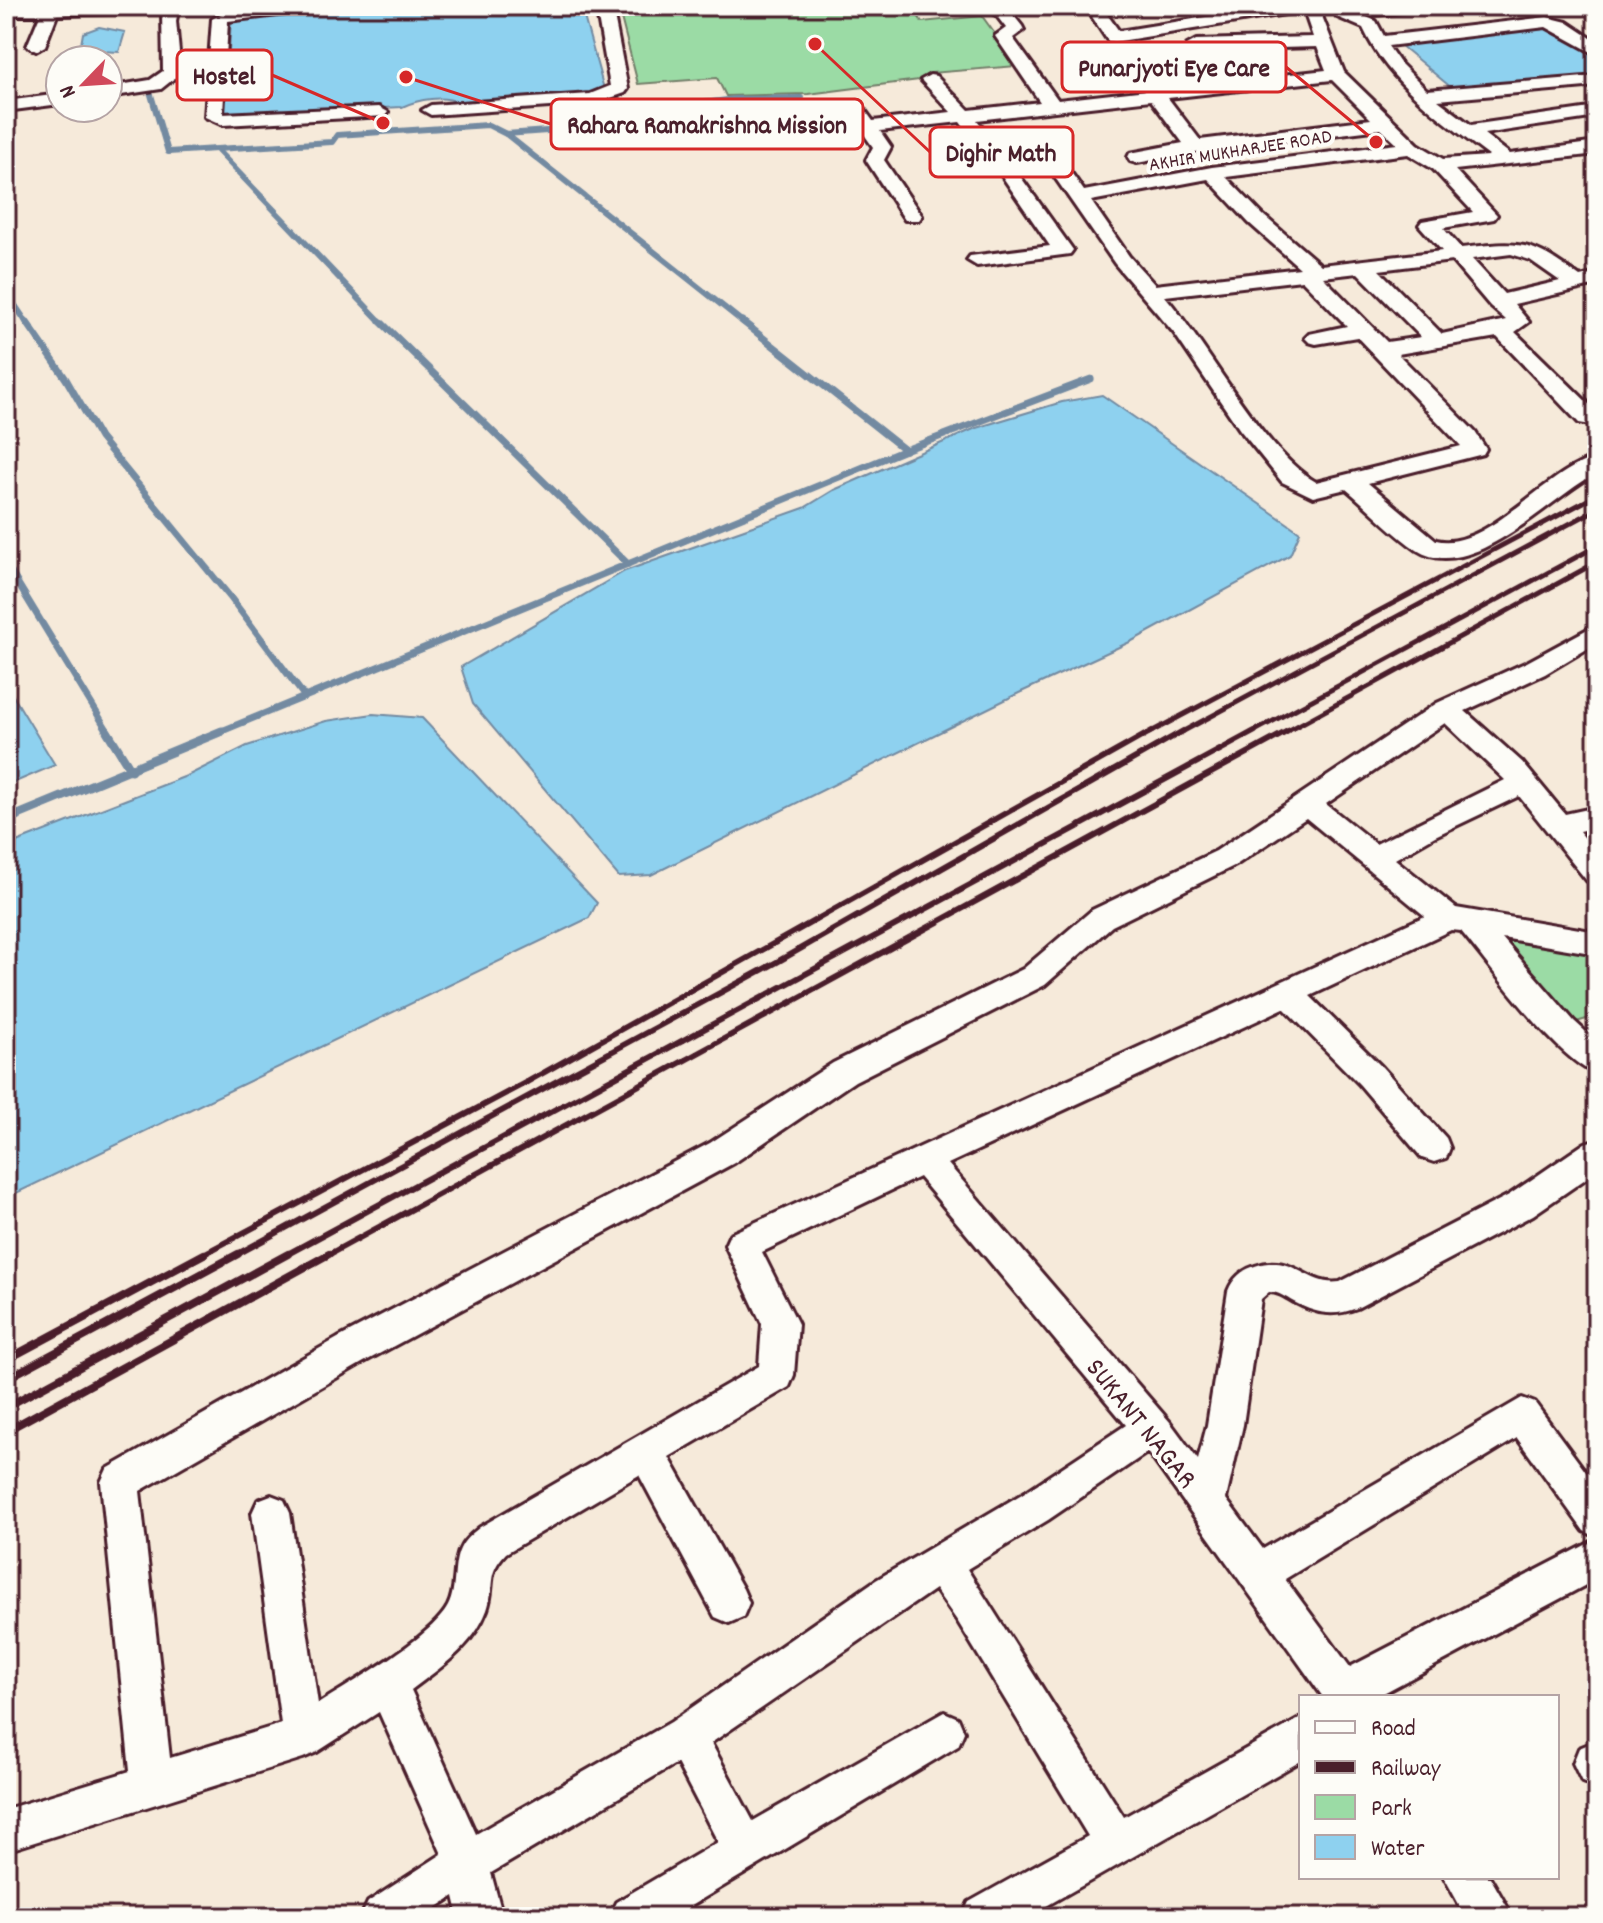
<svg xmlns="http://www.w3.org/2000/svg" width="1603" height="1923" font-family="Dekko,sans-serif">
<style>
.green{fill:#9bdba5;stroke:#727d68;stroke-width:2}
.water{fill:#8ed1ef;stroke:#738aa1;stroke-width:2}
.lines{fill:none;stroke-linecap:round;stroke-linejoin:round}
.stream-far2{stroke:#738aa1;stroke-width:6}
.stream-far1{stroke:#738aa1;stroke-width:7}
.stream{stroke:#738aa1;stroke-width:9}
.minor-casing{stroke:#4a1f2b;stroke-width:6}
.minor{fill:#fdfcf7;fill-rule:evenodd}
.rail-far2{stroke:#4a1f2b;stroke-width:5}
.rail-far1{stroke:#4a1f2b;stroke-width:6}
.rail{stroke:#4a1f2b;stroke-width:8}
.labels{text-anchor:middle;stroke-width:8;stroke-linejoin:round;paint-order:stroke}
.far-street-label{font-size:20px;fill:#4a1f2b;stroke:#fdfcf7}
.near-street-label{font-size:28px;fill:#4a1f2b;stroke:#fdfcf7}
.leader{fill:none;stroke:#d62828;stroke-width:3}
.callout-dot{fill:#d62828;stroke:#fdfcf7;stroke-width:3}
.callout{fill:#fdfcf7;stroke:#d62828;stroke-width:3}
.callout-label{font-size:26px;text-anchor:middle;font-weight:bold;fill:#4a1f2b}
</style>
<rect width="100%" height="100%" fill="#f6eada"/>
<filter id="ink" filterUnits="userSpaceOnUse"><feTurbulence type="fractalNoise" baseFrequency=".0125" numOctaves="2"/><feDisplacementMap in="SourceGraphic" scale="16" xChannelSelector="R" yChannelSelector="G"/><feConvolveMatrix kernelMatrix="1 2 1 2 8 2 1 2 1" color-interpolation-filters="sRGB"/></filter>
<g filter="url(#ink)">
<g class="green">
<polygon points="618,6 912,6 922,22 982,16 1018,66 930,73 935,78 808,94 726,96 717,78 638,84"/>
<polygon points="1484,929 1597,948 1597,1016 1566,1025"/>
</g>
<g class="water">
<path d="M378 6H581L604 89 598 93 460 103C443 95 419 99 402 107L230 116 225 112 231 20Z"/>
<polygon points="1557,25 1597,59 1597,79 1459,94 1400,45"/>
<polygon points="99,27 125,32 119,52 80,50 83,33"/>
<polygon points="1102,395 1300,532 1290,555 1132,641 1019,693 651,875 619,877 473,704 461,667 625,571 804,508 834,490 976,428 1062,402"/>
<polygon points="6,684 55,765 6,786"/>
<polygon points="373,714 422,718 597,903 589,918 6,1198 6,846 189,775 247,746 326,721"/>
</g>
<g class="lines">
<g class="stream-far2">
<polyline points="140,89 149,88 168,152 332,142 337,135 488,125 506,134 643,124 665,108 735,99 801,98"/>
<polyline points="506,134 744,323"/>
<polyline points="218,151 382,323"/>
<polyline points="6,292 27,323"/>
</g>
<g class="stream-far1">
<polyline points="26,321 66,379 100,438 230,597 305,697"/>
<polyline points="380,321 628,564"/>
<polyline points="742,321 905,450"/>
<polyline points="6,564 109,733"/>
<polyline points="217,733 905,450 1091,379"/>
</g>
<g class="stream">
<polyline points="107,731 131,770"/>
<polyline points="6,820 222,731"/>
</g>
<defs>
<g id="minor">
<polygon points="19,6 179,6 176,21 181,73 161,89 108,97 108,87 150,80 163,71 162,11 57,15 45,46 36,51 27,46 40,15 12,15 10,11 12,7"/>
<polygon points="266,6 320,6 312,11 228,21 223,114 379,107 388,112 385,116 223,125 205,117 212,19 228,10"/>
<polygon points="596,6 612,6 628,89 625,93 593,104 431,115 422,110 431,105 590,94 610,86"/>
<path d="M989 6H1006L1022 26 1024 30 1013 38 1058 100 1326 70 1317 47 1196 50 1187 45 1196 40 1313 37 1304 11 1114 42 1108 41 1085 6H1101L1119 31 1274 6H1318L1344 72 1418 144 1443 159 1489 156C1440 118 1389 84 1363 28L1337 17 1335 13 1337 9 1422 6 1414 11 1364 16 1376 21 1384 36 1547 17 1567 22 1597 42V55L1546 27 1388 46 1400 63 1427 90 1597 76V86L1438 100 1471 125 1597 107V117L1484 134 1510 154 1597 142V154L1455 170 1497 215 1494 219 1443 228 1461 248C1521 241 1530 240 1580 277L1597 273V285L1514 304 1529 322 1515 332 1597 412V426L1579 423 1497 337 1398 354 1475 432 1486 449 1483 454 1368 483 1436 540C1487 552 1545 470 1597 457V473C1551 496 1471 585 1417 550 1392 533 1369 508 1346 489L1313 497 1282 482 1240 430 1174 333 1115 264 1047 166 1041 162 1023 167 1020 176 1073 250 1070 254 977 266 967 260 970 256 1050 246 1002 176 1004 166 990 162 960 122 880 131 891 147 884 160 922 216 919 220H905L866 160 873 147 844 106 847 102H859L873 121 951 112 921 80 930 75 936 76 969 110 1040 102 995 36 1006 28ZM1332 80 1371 119 1200 140 1168 98ZM1151 100 1183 143 1130 153 1128 157 1130 161 1137 163 1195 152 1381 129 1397 144 1212 167 1084 191 1061 158 1044 150 1015 157 1004 154 977 120ZM1408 154 1433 169 1473 212 1422 221 1419 225 1442 251 1321 265 1263 215 1226 177ZM1208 179 1249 223 1300 268 1155 285 1129 256 1091 201ZM1511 254 1530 260 1560 281 1504 294 1472 259ZM1452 261 1490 306 1506 320 1442 334 1379 270ZM1358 273 1421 337 1387 342 1323 277ZM1302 280 1347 326 1309 334 1305 338 1309 342 1316 344 1357 337 1461 446 1316 482C1264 453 1208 346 1165 296Z"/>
<polygon points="60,94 60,104 6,111 6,101"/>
<path d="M1597 624V643L1545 674 1465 711 1522 762 1565 814 1597 807V827L1579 831 1597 853V884L1587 881 1519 796 1435 836 1395 859 1456 908 1597 932V954L1502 938 1574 1021 1597 1042V1074C1558 1061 1490 966 1461 931L1451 930 1310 996 1382 1067 1446 1138 1450 1148 1446 1158 1434 1162 1422 1158 1360 1085 1284 1008 948 1164 1170 1422 1198 1460 1207 1425 1228 1291C1233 1278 1242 1270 1255 1266 1293 1252 1307 1287 1340 1282L1509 1195 1585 1143 1597 1139V1171L1533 1215 1357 1308C1334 1317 1316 1314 1294 1302 1285 1297 1279 1292 1269 1292L1261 1299 1243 1425 1226 1499 1263 1549 1522 1398 1535 1403 1597 1487V1537L1584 1531 1517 1438 1285 1579 1350 1667 1597 1539V1579L1376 1697H1323L1148 1452 1048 1520 967 1569 1124 1817 1301 1718V1761L1027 1917H962L969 1902 1088 1836 958 1622 935 1589 711 1743 753 1821 944 1712 958 1718 964 1732 958 1746 672 1917H609L616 1902 718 1842 677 1763 491 1873 503 1917H459L454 1896 422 1917H361L368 1902 442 1854 379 1712 317 1752 303 1758 6 1851V1809L130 1771 101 1482 107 1469 338 1338 710 1143 833 1063 1023 969 1092 910 1216 851 1437 703 1527 662ZM1445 723 1505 780 1376 844 1326 804ZM1306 818 1425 916 730 1234 725 1245 762 1324 759 1366 480 1527C474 1532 466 1538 462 1545 451 1563 458 1587 448 1606 431 1638 351 1683 318 1704L290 1513 284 1500 271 1495 258 1500 252 1513 281 1724 170 1758 140 1491 364 1362 734 1163 855 1081 1045 985 1112 926 1236 865ZM919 1177 1126 1425 1022 1494 876 1580 671 1722 476 1834 411 1690C441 1667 473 1647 487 1610 496 1585 485 1575 506 1553L639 1475 715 1617 729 1623 743 1617 749 1603 743 1589 669 1457 789 1387 794 1375 798 1324 762 1252Z"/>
<polygon points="1594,1742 1597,1744 1597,1788 1582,1782 1573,1763 1579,1748"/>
<polygon points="1444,1877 1490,1877 1513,1917 1466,1917"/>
</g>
</defs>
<use href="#minor" class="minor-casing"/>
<use href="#minor" class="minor"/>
<g class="rail-far2">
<polyline points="1149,733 1597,495"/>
<polyline points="1180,733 1597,509"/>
<polyline points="1251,733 1597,546"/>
<polyline points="1284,733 1597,562"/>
</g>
<g class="rail-far1">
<polyline points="200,1256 527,1082 1152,731"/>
<polyline points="234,1256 777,962 1183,731"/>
<polyline points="284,1256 1255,731"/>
<polyline points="326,1256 1288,731"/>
</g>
<g class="rail">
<polyline points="6,1360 204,1254"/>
<polyline points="6,1379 238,1254"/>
<polyline points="6,1407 288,1254"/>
<polyline points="6,1431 329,1254"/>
</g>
</g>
</g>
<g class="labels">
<g class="far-street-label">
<text transform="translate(1240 149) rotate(-9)" y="7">AKHIR MUKHARJEE ROAD</text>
</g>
<g class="near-street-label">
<text transform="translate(1143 1422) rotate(51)" y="10">SUKANT NAGAR</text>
</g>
</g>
<path class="leader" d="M1376 142L1286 67M383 123L272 75M406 77L551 124M815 44L930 152"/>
<g class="callout-dot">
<circle cx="1376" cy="142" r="8"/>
<circle cx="383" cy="123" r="8"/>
<circle cx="406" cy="77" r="8"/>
<circle cx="815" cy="44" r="8"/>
</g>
<g class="callout">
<rect x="1062" y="42" width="224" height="50" rx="8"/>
<rect x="177" y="50" width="95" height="50" rx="8"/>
<rect x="551" y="99" width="312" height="50" rx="8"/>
<rect x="930" y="127" width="143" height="50" rx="8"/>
</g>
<g class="callout-label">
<text x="1174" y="76">Punarjyoti Eye Care</text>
<text x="224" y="84">Hostel</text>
<text x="707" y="133">Rahara Ramakrishna Mission</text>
<text x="1001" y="161">Dighir Math</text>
</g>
<rect width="1603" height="1923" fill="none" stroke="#fdfcf7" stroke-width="32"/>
<rect x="16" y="16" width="1571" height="1891" fill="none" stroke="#4a1f2b" stroke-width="3" filter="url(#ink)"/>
<rect x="1299" y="1695" width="260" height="184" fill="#fdfcf7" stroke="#b5a4a5" stroke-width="2"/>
<rect x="1315" y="1721" width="40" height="12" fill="#fdfcf7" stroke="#b5a4a5" stroke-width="2"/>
<text x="1371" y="1735" font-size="24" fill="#4a1f2b">Road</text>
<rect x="1315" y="1761" width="40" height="12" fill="#4a1f2b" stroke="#b5a4a5" stroke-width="2"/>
<text x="1371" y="1775" font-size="24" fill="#4a1f2b">Railway</text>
<rect x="1315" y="1795" width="40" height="24" fill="#9bdba5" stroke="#b5a4a5" stroke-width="2"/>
<text x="1371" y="1815" font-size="24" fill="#4a1f2b">Park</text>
<rect x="1315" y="1835" width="40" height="24" fill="#8ed1ef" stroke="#b5a4a5" stroke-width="2"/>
<text x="1371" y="1855" font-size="24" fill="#4a1f2b">Water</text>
<g transform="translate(84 84) rotate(245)"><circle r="38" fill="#fdfcf7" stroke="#b5a4a5" stroke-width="2"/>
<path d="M0-6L14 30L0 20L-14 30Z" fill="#d1495b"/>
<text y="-12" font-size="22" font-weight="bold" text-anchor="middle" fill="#4a1f2b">N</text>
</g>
</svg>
